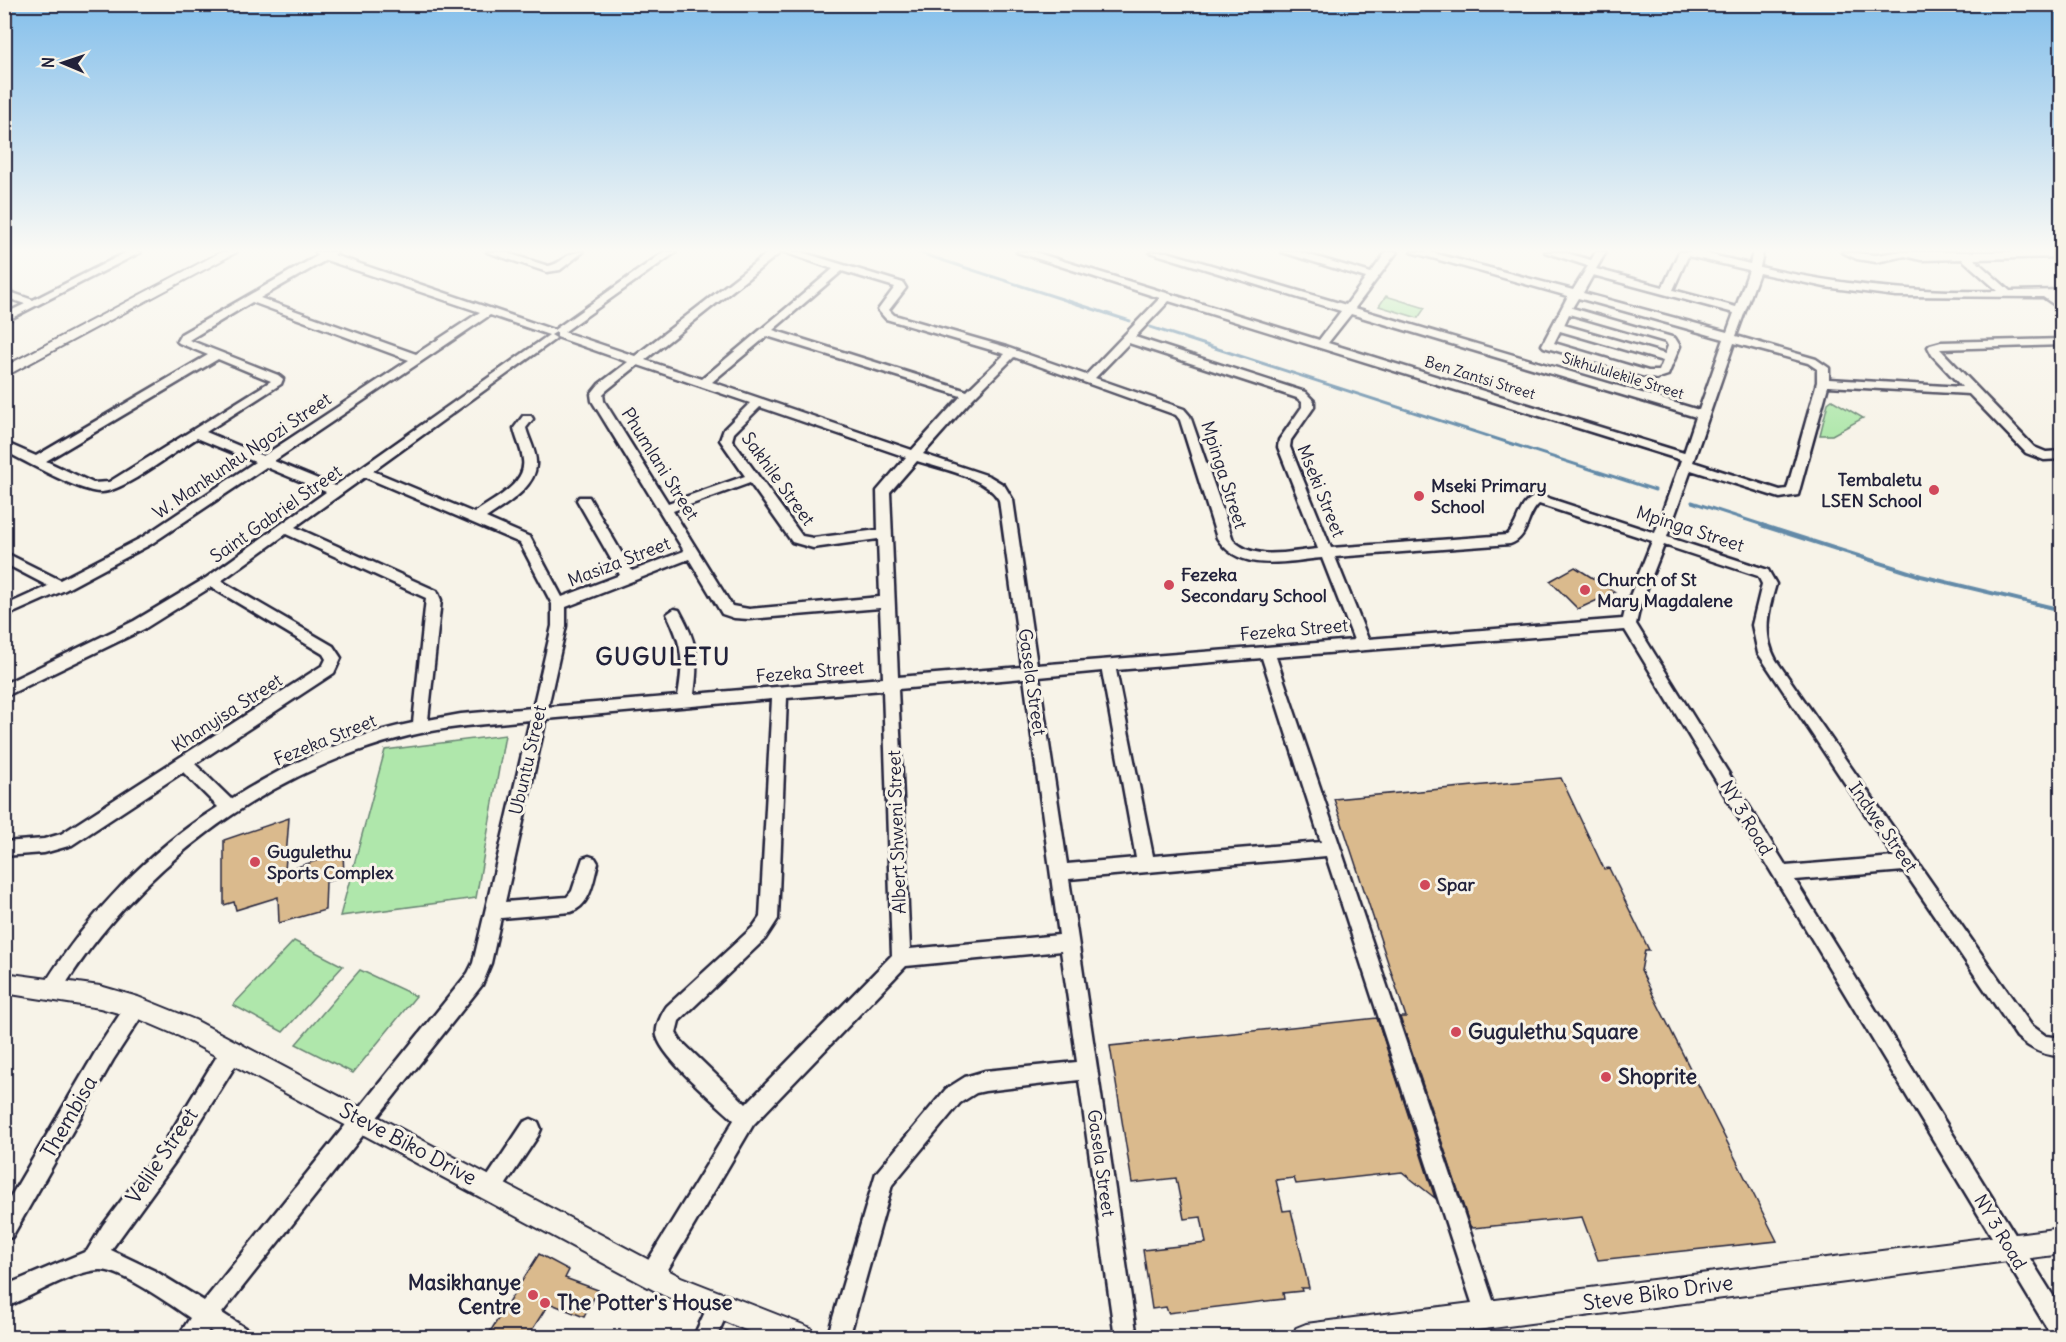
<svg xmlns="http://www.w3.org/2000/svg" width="2066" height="1342" font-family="Delius,sans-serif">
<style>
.green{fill:#afe7ab;stroke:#688473;stroke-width:1.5}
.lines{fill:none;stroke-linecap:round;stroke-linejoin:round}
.stream-far1{stroke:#638aa8;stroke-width:3}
.stream{stroke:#638aa8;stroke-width:4}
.building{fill:#daba8d;stroke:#22223b;stroke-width:1.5}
.minor-casing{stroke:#22223b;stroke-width:5}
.major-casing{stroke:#22223b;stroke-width:4}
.minor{fill:#f7f3e8;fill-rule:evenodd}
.major{fill:#f7f3e8;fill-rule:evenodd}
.poi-dot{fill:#d1495b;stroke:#f7f3e8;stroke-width:2}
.labels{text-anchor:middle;stroke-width:6;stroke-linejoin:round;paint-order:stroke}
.far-street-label{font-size:15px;fill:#22223b;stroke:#f7f3e8}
.street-label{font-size:18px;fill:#22223b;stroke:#f7f3e8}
.poi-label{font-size:18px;font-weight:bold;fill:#22223b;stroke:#f7f3e8;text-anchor:start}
.near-poi-label{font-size:21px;font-weight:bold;fill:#22223b;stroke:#f7f3e8;text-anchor:start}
.near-street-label{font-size:21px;fill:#22223b;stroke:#f7f3e8}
.district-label{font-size:24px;font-weight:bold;letter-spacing:1.5px;fill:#22223b;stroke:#f7f3e8}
</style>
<rect width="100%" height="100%" fill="#f7f3e8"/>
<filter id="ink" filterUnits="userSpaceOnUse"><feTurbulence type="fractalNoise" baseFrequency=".0167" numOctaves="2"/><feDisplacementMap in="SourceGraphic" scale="12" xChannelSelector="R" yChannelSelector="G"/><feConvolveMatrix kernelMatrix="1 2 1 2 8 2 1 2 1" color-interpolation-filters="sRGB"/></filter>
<g filter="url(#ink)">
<g class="green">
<polygon points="1386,296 1425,308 1418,318 1379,306"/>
<polygon points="1832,400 1863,418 1832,435 1820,435 1828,403"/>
<polygon points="505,735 476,898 340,916 385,750"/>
<polygon points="294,941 343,966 283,1032 233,1005"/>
<polygon points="360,970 416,996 353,1073 296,1044"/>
</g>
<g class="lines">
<g class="stream-far1">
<polyline points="917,252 1130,321"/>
<polyline points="1150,327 1655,490"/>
<polyline points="1692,502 1766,526"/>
</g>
<polyline class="stream" points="1761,525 1921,576 2062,610"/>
</g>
<g class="building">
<polygon points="1575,567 1615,592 1578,609 1550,581"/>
<polygon points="1561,778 1604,869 1609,868 1649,950 1645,950 1641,971 1777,1241 1598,1260 1582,1217 1473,1228 1470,1226 1400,1017 1406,1017 1334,799"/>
<polygon points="289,818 285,871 343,852 344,876 326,882 325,910 279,923 278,897 236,910 234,902 224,905 224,840"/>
<polygon points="1377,1018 1435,1198 1402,1172 1296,1184 1294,1178 1276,1180 1283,1211 1291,1210 1309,1288 1301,1288 1302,1291 1283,1293 1284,1299 1168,1313 1166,1307 1152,1309 1143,1250 1206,1243 1201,1217 1184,1219 1176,1178 1132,1183 1110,1046"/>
<polygon points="539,1254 569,1270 565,1278 598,1290 584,1317 549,1303 527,1338 486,1338"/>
</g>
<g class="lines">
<defs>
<g id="minor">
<polygon points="127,252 141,252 4,322 4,314 25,304 4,297 4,290 33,300"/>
<path d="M316 252H337L334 255 554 330 556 332 551 335 556 338 554 340 373 471 474 513C491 501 527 484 523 460 522 449 516 439 514 428L523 416H531L533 419 526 428C529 440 537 452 536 465 535 489 503 506 486 518L530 537 562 597 620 575 577 500 579 497H589L632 571 684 551 592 401 591 394 599 384 628 362 557 337V333L554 330 664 252H676L564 332 635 356 769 252H781L645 360 702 379 833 269 784 252H801L903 283 906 288 889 310 894 315 1006 347 1086 375 1160 298 1017 252H1034L1319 340 1341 311 1150 252H1167L1346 305 1366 278 1282 252H1299L1371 273 1386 252H1397L1355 308 1699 410 1724 339 1578 298 1572 308 1675 338 1680 346 1668 375 1656 379 1642 376 1544 347 1542 345 1568 296 1411 252H1429L1573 290 1588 266 1545 252H1563L1591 260 1596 252H1606L1596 269 1663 287 1679 252H1699L1750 264 1753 252H1763L1760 267C1839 285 1916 293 1998 291L1962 259 1921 260 1905 256 1876 262 1857 259 1842 252 1876 255 1897 252H2062V257L1974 259 2010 291 2062 290V296H2056L2062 301V310L2043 297 1896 296 1825 287 1759 273 1736 336 1816 359 1829 368V379L1962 387 1932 355 1928 347 1930 345 1941 342 2062 339V345L1940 349 2034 447 2046 452 2062 451V459L2044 460 2026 453 1969 394 1828 386 1798 495 1780 498 1691 470 1667 537 1768 570 1776 584C1768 611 1762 634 1776 660L2031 1025 2046 1036 2062 1038V1056C2044 1056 2030 1049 2017 1037L1904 871 1795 880 2062 1310V1338H2053L1625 630 1276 657 1498 1315 1495 1323 1487 1326 1479 1323 1476 1315 1326 856 1069 879 1137 1338H1115L1079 1080 985 1091 976 1093 960 1103 892 1185 849 1338H827L876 1173 946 1089 965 1077 985 1071 1077 1062 1061 951 906 966 753 1125 660 1283 652 1286 644 1283 641 1275 644 1267 734 1120C715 1102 663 1059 657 1036 655 1027 662 1013 667 1006L753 927 760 917 772 699 546 719 505 902 567 897 572 891 583 858 589 856 595 858 598 863C593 881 591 905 571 912L501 918 491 963 482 985 222 1313 248 1330 251 1338H220L209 1330 203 1338H177L190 1318C171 1305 121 1269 100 1270 72 1271 31 1297 4 1308V1286L87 1251 103 1225 163 1145 217 1056 226 1044 233 1042 240 1044 243 1051 240 1058 177 1159 111 1250 155 1271 204 1301 468 973 473 963 530 720C489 724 448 726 408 736 266 771 134 870 59 995L52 998 45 995 43 989 45 983C88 915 150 849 218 807L183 772 72 845 44 853 4 856V842L44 839 61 834 323 665 326 659 323 654 211 587 144 629 4 697V684L134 621 206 578 326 492 266 467 151 544 65 590 4 617V606L48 586 4 563V552L60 580 141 538 255 462 197 438C176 451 124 491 102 492 80 493 26 461 4 451V442L36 456 208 355 179 343 177 341 181 334 317 256ZM1688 256 1749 270 1736 307 1673 290ZM326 260 480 312 416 354 260 298ZM842 271 895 287 878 310 886 319 1005 354 967 391 773 330ZM1593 275 1734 313 1727 332 1583 293ZM1169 301 1681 460 1655 533 1539 495C1517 501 1521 522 1507 535L1331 548 1290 447 1291 440 1314 407V401L1305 392 1135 337ZM252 302 409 360 263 456 206 432 281 384 283 379 278 375 189 340ZM1351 314 1696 417 1684 453 1328 343ZM1569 314 1666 342 1668 346 1665 354 1564 325ZM490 315 549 335 335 486 274 461ZM1560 331 1663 361 1659 371H1648L1554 343ZM767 336 961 396 912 450 712 382ZM1129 343 1297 398 1302 402V407L1279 440 1278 447 1318 549C1291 551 1254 562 1233 540L1190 416 1184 409 1095 378ZM1734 343 1808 363 1817 369V382L1787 489 1780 490 1693 462ZM1014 357 1176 415 1180 420 1217 538C1240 574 1286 561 1322 558L1354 640 1037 665 1013 500 1004 485 989 476 923 454 973 398ZM218 359 271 381 109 482 93 483 46 461ZM638 365 750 403 724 429 720 440 745 476 668 503 604 401 603 394 607 390ZM760 407 906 457 877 491 878 530 813 538 802 536 732 440 734 433ZM917 461C942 469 986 477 999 500L1022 667 898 677 890 492ZM365 477 520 543 552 604V626L533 708 461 714 428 720 441 600 437 591 295 527ZM750 483 792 542 813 548 878 539 880 597 749 609 732 606 673 511ZM1539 504 1652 541 1626 606 1623 619 1368 639 1335 557 1510 544C1529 538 1526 515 1539 504ZM286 534 426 598 413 723C348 736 286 764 231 799L195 764 334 673 341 658 333 646 221 581ZM1664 545 1758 576 1762 584 1752 625 1758 653 1894 857 1786 866 1636 624 1640 606ZM689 559 722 614 734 618 749 619 880 608 883 678 694 694C699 658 697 642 679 610L674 609 667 614C683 646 684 661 678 696L548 707 566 626V607ZM1262 658 1321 842 1153 856 1116 670ZM1102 671 1136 858 1067 864 1039 677ZM1024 678 1059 935 910 949 898 689ZM883 690 892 955 746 1104 680 1040 676 1033 679 1021 765 939 778 919 787 698Z"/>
<path d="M487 252H504L548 266C563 264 564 252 583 252L560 270 547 272Z"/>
<polygon points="138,999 145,1002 147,1008 113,1060 12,1237 4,1239 4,1208 99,1046 120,1014 131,1002"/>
<polygon points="531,1119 538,1122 541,1129 538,1136 498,1196 491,1199 484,1196 481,1189 484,1182 524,1122"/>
<polygon points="719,1296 727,1299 730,1307 716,1338 693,1338 711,1299"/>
</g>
<g id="major">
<polygon points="221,252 237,252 4,377 4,367"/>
<polygon points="4,973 100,986 138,997 195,1020 681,1277 811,1328 814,1338 764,1338 663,1295 179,1036 137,1018 100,1008 4,993"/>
<polygon points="2062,1228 2062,1254 1415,1338 1293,1338 1296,1328 1306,1324"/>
</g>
</defs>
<use href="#minor" class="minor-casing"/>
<use href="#major" class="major-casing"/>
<use href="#minor" class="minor"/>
<use href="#major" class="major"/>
</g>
</g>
<linearGradient id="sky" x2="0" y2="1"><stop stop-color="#84bfeb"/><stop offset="0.57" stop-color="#fbfaf5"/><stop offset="1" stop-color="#fbfaf5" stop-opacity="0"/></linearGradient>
<rect width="2066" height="440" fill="url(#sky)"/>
<g class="poi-dot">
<circle cx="1934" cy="490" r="6"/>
<circle cx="1419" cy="496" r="6"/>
<circle cx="1169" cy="585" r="6"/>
<circle cx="1585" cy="590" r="6"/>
<circle cx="255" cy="862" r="6"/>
<circle cx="1425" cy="885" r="6"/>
<circle cx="1456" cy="1032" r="6"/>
<circle cx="1606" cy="1077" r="6"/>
<circle cx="533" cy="1295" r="6"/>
<circle cx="545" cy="1303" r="6"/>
</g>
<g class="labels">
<g class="far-street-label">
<text transform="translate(1623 376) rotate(17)" y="5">Sikhululekile Street</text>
<text transform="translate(1480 378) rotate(17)" y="5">Ben Zantsi Street</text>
</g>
<g class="street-label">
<text transform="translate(242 456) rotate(-34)" y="6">W. Mankunku Ngozi Street</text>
<text transform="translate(660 464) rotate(58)" y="6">Phumlani Street</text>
<text transform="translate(1224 475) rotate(72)" y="6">Mpinga Street</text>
<text transform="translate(778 479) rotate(54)" y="6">Sakhile Street</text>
<text transform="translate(1321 491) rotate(68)" y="6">Mseki Street</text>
<text transform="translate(276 514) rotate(-35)" y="6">Saint Gabriel Street</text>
<text transform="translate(1690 529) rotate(18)" y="6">Mpinga Street</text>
<text transform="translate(619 562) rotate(-21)" y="6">Masiza Street</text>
<text transform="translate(1294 630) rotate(-5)" y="6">Fezeka Street</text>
<text transform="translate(810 672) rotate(-5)" y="6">Fezeka Street</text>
<text transform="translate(1032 682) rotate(82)" y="6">Gasela Street</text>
<text transform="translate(227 713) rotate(-33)" y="6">Khanyisa Street</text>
<text transform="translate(325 740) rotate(-22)" y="6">Fezeka Street</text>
<text transform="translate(528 760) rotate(-77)" y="6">Ubuntu Street</text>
<text transform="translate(1746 818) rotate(59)" y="6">NY 3 Road</text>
<text transform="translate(1883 827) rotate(55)" y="6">Indwe Street</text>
<text transform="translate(897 832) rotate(-92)" y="6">Albert Shweni Street</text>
<text transform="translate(1101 1163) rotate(82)" y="6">Gasela Street</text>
<text transform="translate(2000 1232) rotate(59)" y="6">NY 3 Road</text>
</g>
<g class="poi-label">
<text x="1922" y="486" text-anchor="end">Tembaletu<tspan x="1922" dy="21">LSEN School</tspan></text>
<text x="1431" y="492">Mseki Primary<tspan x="1431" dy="21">School</tspan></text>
<text x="1181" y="581">Fezeka<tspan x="1181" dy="21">Secondary School</tspan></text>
<text x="1597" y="586">Church of St<tspan x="1597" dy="21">Mary Magdalene</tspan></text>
<text x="267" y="858">Gugulethu<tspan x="267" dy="21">Sports Complex</tspan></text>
<text x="1437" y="891">Spar</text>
</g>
<g class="near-poi-label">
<text x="1468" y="1039">Gugulethu Square</text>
<text x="1618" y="1084">Shoprite</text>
<text x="521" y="1290" text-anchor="end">Masikhanye<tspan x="521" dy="24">Centre</tspan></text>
<text x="557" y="1310">The Potter's House</text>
</g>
<g class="near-street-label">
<text transform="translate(69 1117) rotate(-60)" y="7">Thembisa</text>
<text transform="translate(408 1144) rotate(28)" y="7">Steve Biko Drive</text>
<text transform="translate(162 1156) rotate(-56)" y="7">Velile Street</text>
<text transform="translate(1658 1293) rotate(-8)" y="7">Steve Biko Drive</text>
</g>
<g class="district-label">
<text x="663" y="665">GUGULETU</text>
</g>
</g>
<rect width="2066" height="1342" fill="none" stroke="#f7f3e8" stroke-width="24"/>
<rect x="12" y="12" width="2042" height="1318" fill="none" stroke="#22223b" stroke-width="2" filter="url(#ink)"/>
<g transform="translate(63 63) rotate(272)" stroke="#f7f3e8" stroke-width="4.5" paint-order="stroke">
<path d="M0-4.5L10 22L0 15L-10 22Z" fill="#22223b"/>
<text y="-9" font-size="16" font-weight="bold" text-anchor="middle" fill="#22223b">N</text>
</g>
</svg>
